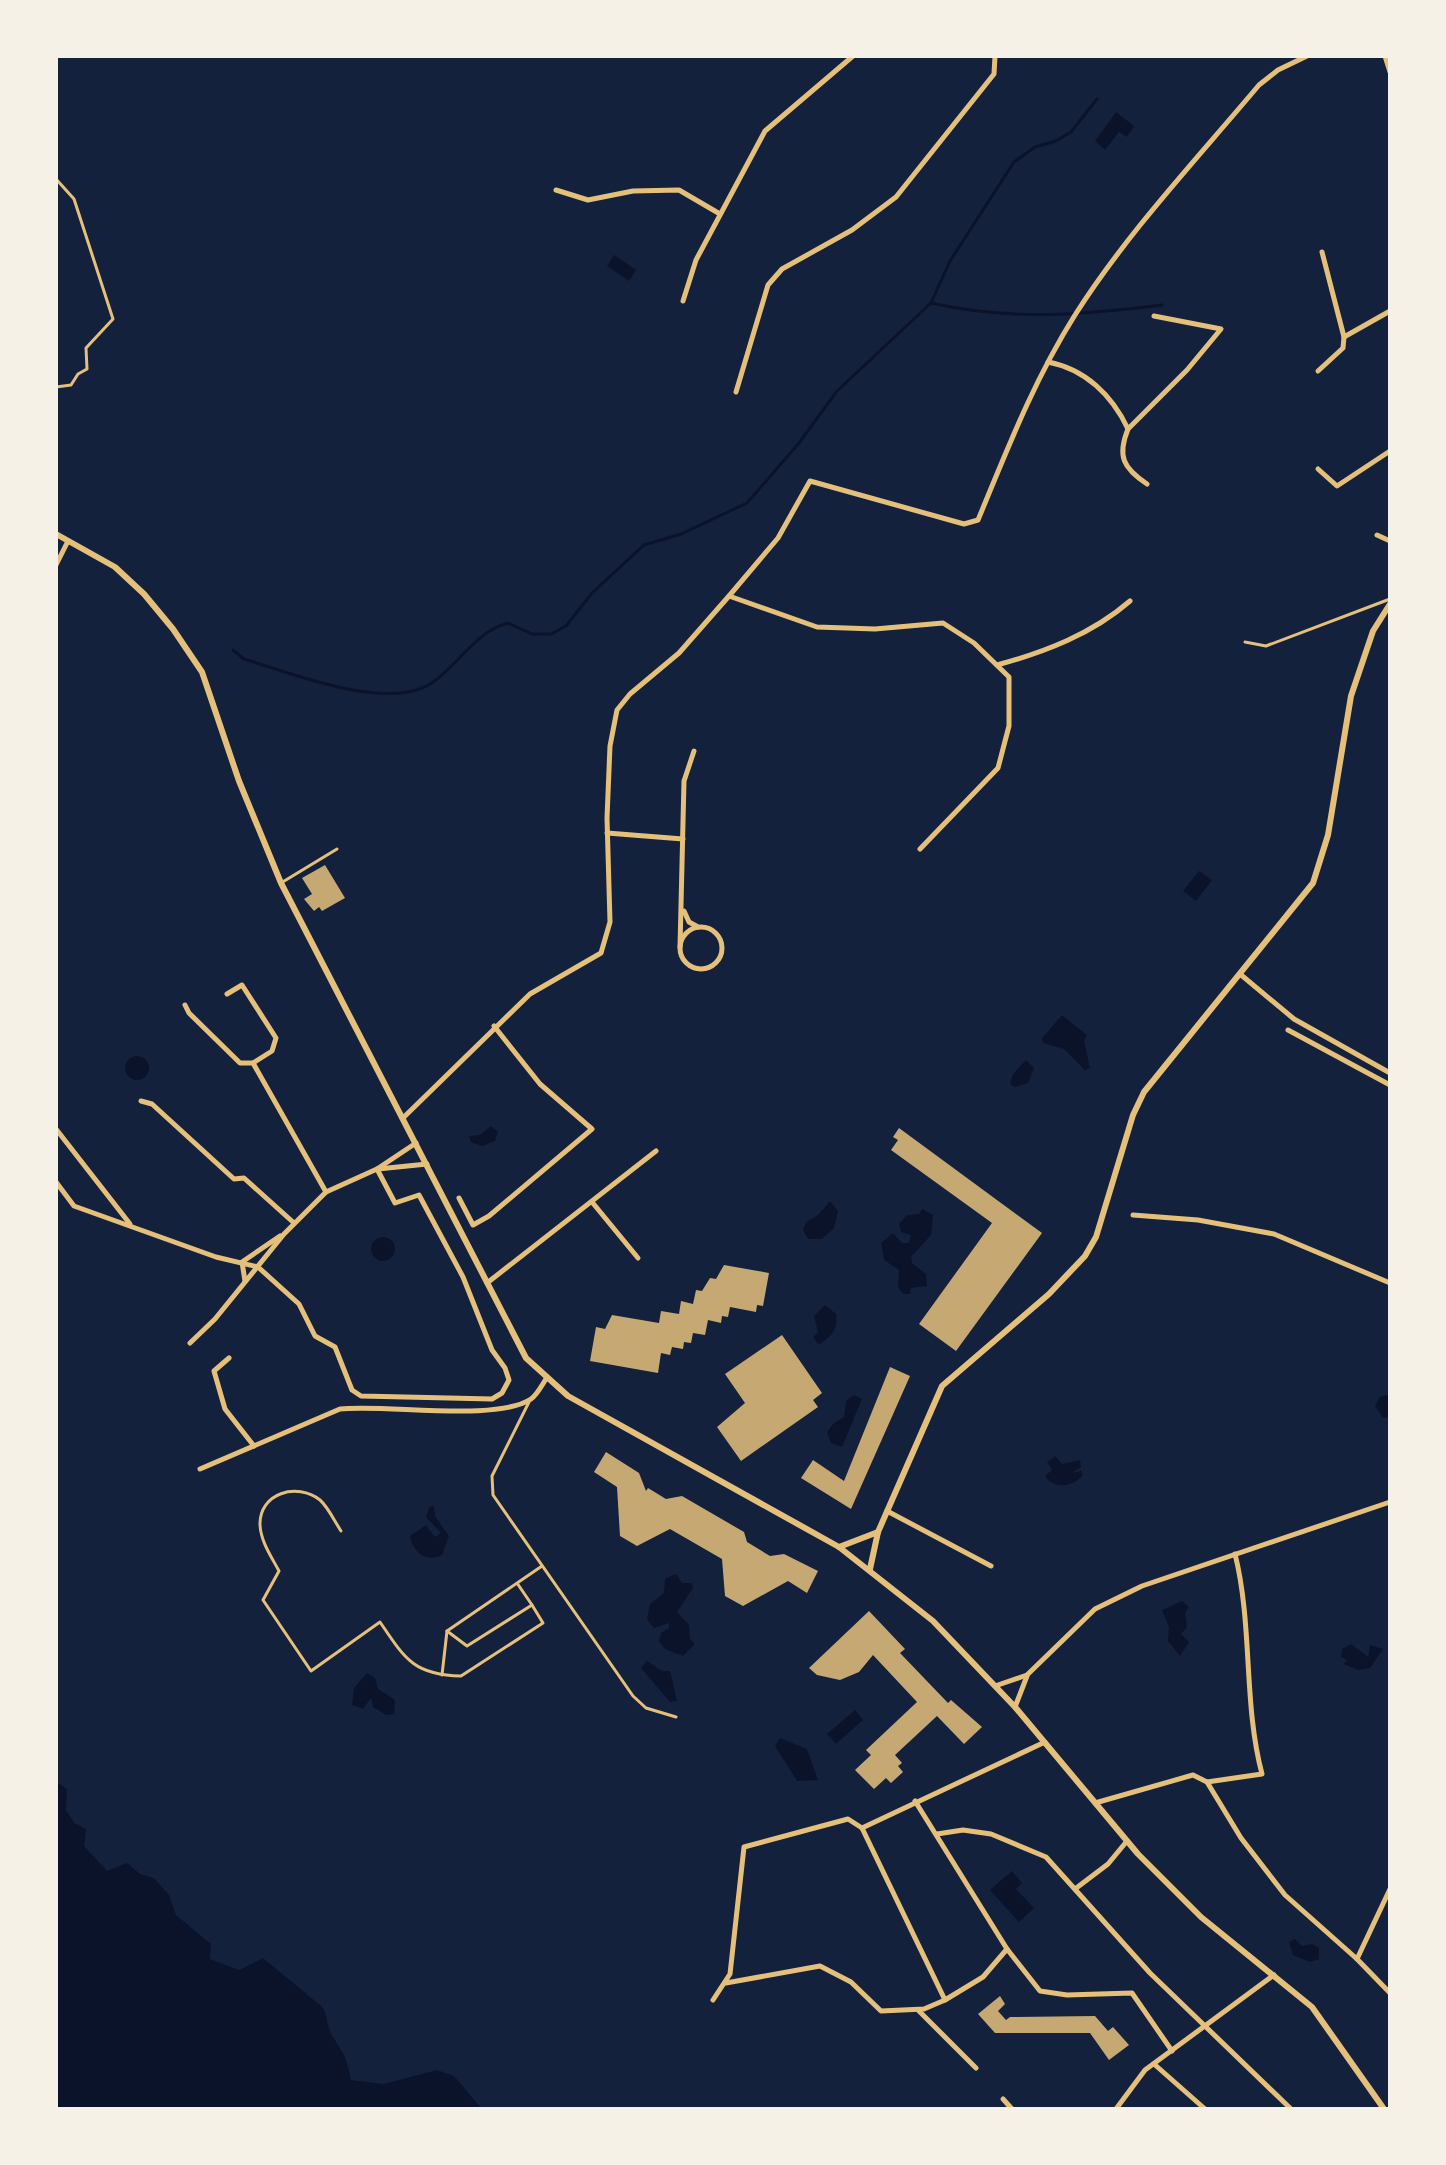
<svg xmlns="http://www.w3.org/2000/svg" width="1446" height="2165" font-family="Overpass,sans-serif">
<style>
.water{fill:#0b132b}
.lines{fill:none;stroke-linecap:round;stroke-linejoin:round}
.stream{stroke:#0b132b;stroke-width:3}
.building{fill:#c6a872}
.service{stroke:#e5c07b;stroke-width:3}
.minor{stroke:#e5c07b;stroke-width:5}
.tertiary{stroke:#e5c07b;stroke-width:6}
</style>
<rect width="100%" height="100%" fill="#14213d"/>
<g class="water">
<polygon points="1116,112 1134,126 1127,137 1119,132 1105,150 1095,141"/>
<polygon points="614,255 636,270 629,281 607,266"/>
<polygon points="1199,871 1212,880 1196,901 1183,891"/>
<polygon points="1062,1015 1087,1035 1084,1041 1090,1068 1085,1070 1064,1049 1043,1043 1042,1038"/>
<circle cx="137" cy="1068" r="12"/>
<polygon points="1026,1060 1034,1068 1028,1083 1015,1087 1010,1084 1013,1074"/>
<polygon points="491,1126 498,1132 495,1141 482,1146 471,1142 469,1136 480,1135"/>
<polygon points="830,1201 838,1211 834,1228 822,1239 808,1239 803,1230 806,1222 818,1215"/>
<polygon points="922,1209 933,1215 931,1235 911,1257 912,1263 926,1274 927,1286 911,1288 910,1294 903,1294 898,1287 899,1270 884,1260 881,1243 893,1233 902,1243 909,1243 911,1235 901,1232 899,1224 907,1215 919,1214"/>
<circle cx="383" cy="1249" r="12"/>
<path d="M825 1305 836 1314C838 1331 831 1336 819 1345L813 1337 818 1332 814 1316Z"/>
<polygon points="1390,1394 1390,1417 1383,1418 1375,1406 1380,1397"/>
<polygon points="854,1395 862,1399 842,1447 831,1443 827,1432 834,1423 844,1417 846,1401"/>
<path d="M1055 1456 1062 1464 1080 1460 1081 1467 1072 1473 1081 1471 1083 1475C1073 1487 1054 1490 1045 1476L1052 1470 1047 1462Z"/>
<path d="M430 1506 434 1507 435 1516 449 1536 442 1555C425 1563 413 1552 410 1536L426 1525 435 1537 441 1533 426 1517Z"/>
<polygon points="676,1574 682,1583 692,1583 693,1588 677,1612 689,1625 690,1639 695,1644 683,1656 665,1649 659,1641 661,1633 669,1628 669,1623 654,1628 647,1619 650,1604 664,1593 665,1579"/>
<polygon points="1182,1601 1189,1607 1185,1613 1187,1627 1181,1634 1189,1642 1180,1656 1168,1641 1169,1627 1162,1610"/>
<polygon points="1351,1644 1368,1657 1370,1645 1383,1649 1370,1668 1358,1670 1344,1664 1347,1660 1341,1657 1342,1649"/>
<polygon points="647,1661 662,1671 670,1671 677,1701 670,1702 641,1668"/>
<polygon points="367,1673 375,1678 378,1689 395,1700 394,1714 386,1715 373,1707 371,1698 363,1709 352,1705 354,1688"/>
<polygon points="855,1710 863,1720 836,1744 827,1734"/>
<polygon points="780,1738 807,1749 818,1780 797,1781 775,1746"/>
<path d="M56 1782 67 1789 66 1810 74 1823 86 1829 84 1846 107 1871 127 1863 140 1874 154 1878 169 1895 176 1915 211 1944 210 1959 239 1970 263 1958 321 2006C328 2014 326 2022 330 2031 341 2053 346 2051 351 2080L384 2084 437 2070 454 2076 482 2109H56Z"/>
<polygon points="1012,1871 1022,1883 1016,1889 1034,1908 1019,1922 990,1890"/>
<polygon points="1295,1939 1302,1946 1312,1944 1319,1948 1319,1959 1310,1962 1293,1955 1289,1942"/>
</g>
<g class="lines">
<g class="stream">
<polyline points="931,303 950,261 1014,162 1035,147 1056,141 1071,132 1097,99"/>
<path d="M233 650 244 659C292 673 392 715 436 680 462 660 476 632 508 623L532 634H551L566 626 592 593 644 545 681 534 747 503 799 443 837 391 931 303C1012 321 1081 315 1162 305"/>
</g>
</g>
<g class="building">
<polygon points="325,865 345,898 322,911 319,907 314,911 304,899 312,894 302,878"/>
<polygon points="899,1128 1042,1233 956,1351 919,1324 992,1223 891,1150 898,1140 893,1137"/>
<polygon points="724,1265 769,1273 763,1306 757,1305 756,1312 730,1307 728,1317 722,1316 721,1323 708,1320 705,1335 693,1333 691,1343 684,1342 683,1349 672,1347 670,1355 661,1353 658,1373 590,1361 596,1327 605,1329 612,1315 659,1323 661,1311 679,1314 681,1301 693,1304 696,1290 702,1291 710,1278 716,1279"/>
<polygon points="782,1335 822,1393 813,1400 818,1407 741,1461 717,1427 745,1403 725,1374"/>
<polygon points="890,1367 910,1376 851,1509 801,1478 813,1460 844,1481"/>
<polygon points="606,1452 639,1473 646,1491 648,1488 666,1499 682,1496 744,1532 747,1542 770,1556 784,1554 818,1571 807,1593 788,1581 743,1606 725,1596 722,1559 670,1529 637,1546 620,1536 617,1487 594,1472"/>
<polygon points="869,1611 905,1649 900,1653 948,1703 951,1700 982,1727 964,1744 937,1716 895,1755 902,1763 898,1766 903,1772 891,1783 886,1778 874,1789 855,1770 871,1755 866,1750 917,1702 873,1655 859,1672 840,1680 817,1675 809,1668"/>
<polygon points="1000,1996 1005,2004 998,2011 1006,2020 1010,2017 1095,2016 1108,2031 1113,2027 1129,2045 1109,2060 1090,2033 995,2033 978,2014"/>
</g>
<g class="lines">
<g class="service">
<polyline points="56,179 74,199 113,319 86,348 87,369 78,374 71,385 56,387"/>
<polyline points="1245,642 1266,646 1390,599"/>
<polyline points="281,883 337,849"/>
<polyline points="529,1402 492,1476 493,1495 633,1696 646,1708 676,1717"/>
<path d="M341 1531C335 1522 328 1507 320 1500 297 1482 259 1493 260 1525 261 1542 271 1556 279 1571L263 1600 311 1671 380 1622C405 1659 414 1675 461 1676L543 1623 532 1605"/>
<polyline points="517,1583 532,1605 467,1646 447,1631 542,1566"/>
<polyline points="442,1675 447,1631"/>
</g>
<g class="minor">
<polyline points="1385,56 1390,72"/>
<polyline points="556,190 588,200 633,191 679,190 720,214"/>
<polyline points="1322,252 1344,337 1390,311"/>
<polyline points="683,301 696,260 765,131 853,56"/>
<path d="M1048 362C1085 369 1112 395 1128 429L1187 370 1221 329 1154 316"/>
<polyline points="1318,371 1343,348 1344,337"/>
<polyline points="736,392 768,285 782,269 852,230 896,197 994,74 995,56"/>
<path d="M1128 429C1117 456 1123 468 1147 484"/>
<polyline points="1318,469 1337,486 1390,451"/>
<polyline points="1377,535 1390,541"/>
<polyline points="56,565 68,541"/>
<polyline points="729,596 817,627 875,629 943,623 974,643 1009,677 1009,726 998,768 920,849"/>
<path d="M997 665C1045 652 1092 634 1130 601"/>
<polyline points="607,833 683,839"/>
<polyline points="684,911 689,922 698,927"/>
<circle cx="701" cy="948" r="21"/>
<polyline points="680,947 684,781 694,751"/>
<polyline points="1240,974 1294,1019 1390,1073"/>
<polyline points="227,994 242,985 276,1038 272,1051 253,1063"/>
<polyline points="185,1005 189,1013 240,1063 253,1063 326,1192"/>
<polyline points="1288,1030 1390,1085"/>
<polyline points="141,1101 152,1104 234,1179 244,1178 294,1223"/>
<path d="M403 1118 530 994 601 953 610 922 607 818 610 746 617 710 630 694 679 653 729 596 778 538 810 481 964 524 978 520C1007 450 1034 380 1075 315 1127 233 1196 160 1259 85L1278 70 1307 56"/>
<polyline points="56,1129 130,1224"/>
<polyline points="378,1169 427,1164"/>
<polyline points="56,1182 74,1206 216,1257 258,1267 299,1304 315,1336 335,1347 352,1390 361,1396 492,1399 502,1393 509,1380 505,1368 492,1350 463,1277 419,1195 395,1203 377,1169"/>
<polyline points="459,1198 473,1225 489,1216 592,1129 540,1084 494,1026"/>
<polyline points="592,1202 638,1258"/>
<polyline points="1133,1215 1198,1220 1274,1234 1390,1283"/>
<polyline points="245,1281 242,1262 280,1236"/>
<polyline points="487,1283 656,1151"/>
<polyline points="190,1343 215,1319 284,1234 326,1192 377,1169 416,1143"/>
<polyline points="229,1358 214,1371 225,1409 254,1446"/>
<path d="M200 1469 340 1409C386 1404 497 1422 531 1399 537 1395 542 1385 546 1379"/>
<polyline points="887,1511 991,1566"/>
<polyline points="995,1686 1027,1675 1095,1609 1142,1586 1390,1502"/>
<polyline points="1015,1707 1027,1676"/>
<path d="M1207 1782 1262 1774C1243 1702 1253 1626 1235 1554"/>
<polyline points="915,1801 1007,1949 1040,1991 1067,1995 1132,1993 1172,2051"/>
<polyline points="1095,1803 1193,1775 1207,1782 1241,1838 1285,1895 1357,1959 1390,1993"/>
<polyline points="862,1828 1045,1742"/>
<polyline points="937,1834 963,1830 991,1834 1046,1857 1150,1973 1291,2109"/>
<polyline points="1075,1889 1108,1864 1127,1841"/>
<polyline points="1357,1959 1390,1889"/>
<polyline points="726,1983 820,1966 851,1982 881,2011 924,2009 945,2000"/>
<polyline points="713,2000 730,1974 744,1847 848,1819 862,1828 945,2000 983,1977 1007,1949"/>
<polyline points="918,2010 976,2068"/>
<polyline points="1154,2064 1205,2109"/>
<polyline points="1003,2099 1012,2109"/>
<polyline points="1116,2109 1145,2070 1274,1975"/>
</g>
<g class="tertiary">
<polyline points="56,534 115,567 144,594 173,629 202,672 239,781 281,883 526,1358 568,1396 839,1547 933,1621 1015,1707 1138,1854 1201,1917 1312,2007 1384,2109"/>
<polyline points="839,1547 878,1532"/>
<polyline points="870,1569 878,1532 942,1386 1049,1294 1085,1256 1096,1237 1133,1115 1144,1092 1313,883 1328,835 1351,696 1373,631 1390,604"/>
</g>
</g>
<rect width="1446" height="2165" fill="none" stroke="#f6f1e7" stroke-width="116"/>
</svg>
